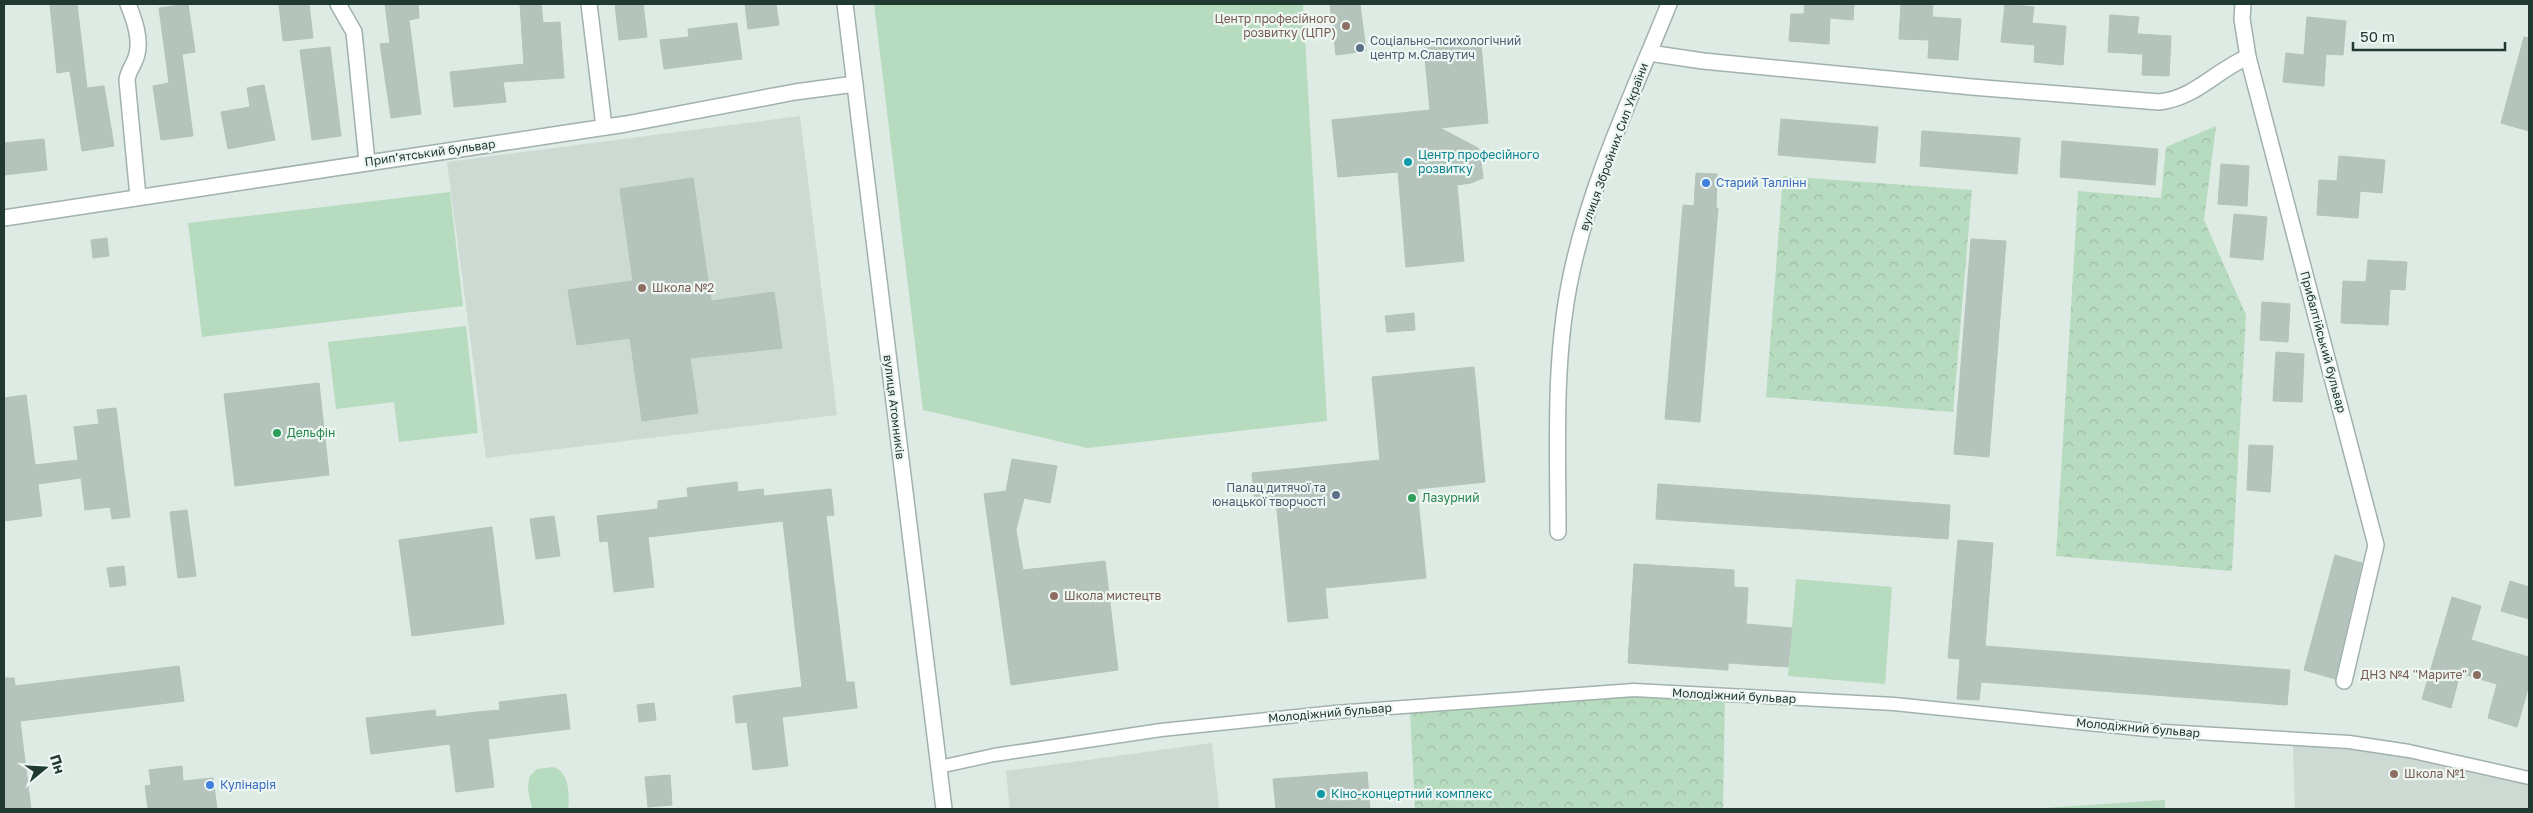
<svg xmlns="http://www.w3.org/2000/svg" width="2533" height="813" font-family="'Golos Text',sans-serif">
<style>
.built{fill:#cdd9d3}
.green{fill:#b7dbbf}
.park{fill:url(#park-crowns)}
.building{fill:#b4c4bd;stroke:#b1c3bb}
.lines{fill:none;stroke-linecap:round;stroke-linejoin:round}
.pedestrian-casing{stroke:#a1b1ab;stroke-width:15}
.minor-casing{stroke:#a1b1ab;stroke-width:18}
.tertiary-casing{stroke:#a1b1ab;stroke-width:18}
.pedestrian{stroke:#fff;stroke-width:12}
.minor{stroke:#fff;stroke-width:15}
.tertiary{stroke:#fff;stroke-width:15}
.education-dot{fill:#8d6e63;stroke:#eef6f2;stroke-width:2}
.service-dot{fill:#5c6f8a;stroke:#eef6f2;stroke-width:2}
.culture-dot{fill:#0f9aa8;stroke:#eef6f2;stroke-width:2}
.shop-dot{fill:#3f7fe0;stroke:#eef6f2;stroke-width:2}
.leisure-dot{fill:#2e9e5b;stroke:#eef6f2;stroke-width:2}
.labels{text-anchor:middle;stroke-width:4.5;stroke-linejoin:round;paint-order:stroke}
.education-label{font-size:12px;fill:#785e54;stroke:#eef6f2;text-anchor:start}
.service-label{font-size:12px;fill:#4e5e75;stroke:#eef6f2;text-anchor:start}
.street-label{font-size:12px;fill:#203931;stroke:#eef6f2}
.culture-label{font-size:12px;fill:#0d838f;stroke:#eef6f2;text-anchor:start}
.shop-label{font-size:12px;fill:#366cbe;stroke:#eef6f2;text-anchor:start}
.leisure-label{font-size:12px;fill:#27864d;stroke:#eef6f2;text-anchor:start}
</style>
<defs>
<pattern id="park-crowns" width="20" height="18" patternUnits="userSpaceOnUse" patternTransform="scale(1.25)"><rect width="20" height="18" fill="#b7dbbf"/><path d="M2 6a3 3 0 1 1 6 0M12 15a3 3 0 1 1 6 0" fill="none" stroke="#9dbda5"/></pattern>
</defs>
<rect width="100%" height="100%" fill="#deeae4"/>
<g class="built">
<polygon points="800,116 837,415 486,458 447,162"/>
<polygon points="1212,743 1219,809 1010,809 1006,771"/>
<polygon points="2293,745 2333,745 2460,766 2529,783 2529,809 2295,809"/>
</g>
<g class="green">
<polygon points="874,4 1303,4 1327,421 1087,448 923,410"/>
<polygon points="450,192 463,306 202,337 188,223"/>
<polygon points="466,326 478,433 399,442 394,402 336,409 328,342"/>
<polygon points="1796,579 1892,587 1885,684 1788,676"/>
<path d="M553 767C569 771 570 796 568 809H532L528 790 529 777 537 769Z"/>
<polygon points="2165,800 2165,809 2029,809"/>
</g>
<g class="park">
<polygon points="2216,126 2204,220 2246,315 2232,571 2056,556 2078,191 2161,198 2166,147"/>
<polygon points="1783,176 1972,190 1953,412 1766,397"/>
<polygon points="1594,694 1725,696 1723,809 1415,809 1410,713"/>
</g>
<g class="building">
<polygon points="50,4 77,4 87,88 104,86 114,146 82,151 70,71 57,73"/>
<polygon points="188,4 195,52 182,54 193,136 161,140 153,86 169,83 159,8"/>
<polygon points="279,4 309,4 313,38 283,41"/>
<polygon points="385,4 418,4 419,18 409,20 421,114 391,118 380,44 390,43"/>
<polygon points="520,4 541,4 543,23 560,22 564,78 503,82 506,102 454,107 450,72 524,64"/>
<polygon points="615,4 643,4 647,37 619,40"/>
<polygon points="745,4 776,4 779,25 748,29"/>
<polygon points="1330,4 1360,4 1366,51 1336,55"/>
<polygon points="1805,4 1854,4 1853,20 1830,18 1829,44 1789,41 1791,14 1804,14"/>
<polygon points="1901,4 1933,4 1932,17 1961,19 1958,60 1928,58 1929,40 1899,39"/>
<polygon points="2005,4 2034,7 2032,23 2066,26 2063,65 2034,62 2035,45 2001,42"/>
<polygon points="2110,15 2139,17 2137,34 2171,36 2169,76 2142,75 2143,54 2108,52"/>
<polygon points="2307,17 2346,21 2343,55 2326,54 2324,86 2283,82 2286,53 2304,55"/>
<polygon points="737,23 742,59 664,69 660,40 689,37 688,29"/>
<polygon points="2524,37 2529,38 2529,131 2501,123"/>
<polygon points="1481,44 1488,123 1440,128 1478,148 1480,154 1483,178 1471,183 1457,185 1464,261 1406,267 1398,172 1338,177 1332,120 1430,110 1424,48"/>
<polygon points="330,47 341,136 312,140 300,50"/>
<polygon points="264,85 275,140 228,149 221,112 250,107 247,88"/>
<polygon points="1781,119 1878,127 1875,163 1778,155"/>
<polygon points="1922,131 2020,138 2017,174 1920,166"/>
<polygon points="44,139 47,170 4,175 4,143"/>
<polygon points="2062,141 2158,149 2155,185 2060,177"/>
<polygon points="2339,156 2385,160 2382,193 2360,191 2358,218 2317,215 2319,180 2337,181"/>
<polygon points="2221,164 2249,166 2247,206 2218,204"/>
<polygon points="1696,173 1717,174 1716,208 1718,208 1700,422 1665,419 1683,205 1694,206"/>
<polygon points="693,178 711,301 774,292 782,348 690,358 698,413 642,421 630,338 577,345 568,290 633,281 620,189"/>
<polygon points="2234,214 2267,217 2263,260 2230,257"/>
<polygon points="107,238 109,256 93,258 91,240"/>
<polygon points="1971,239 2006,241 1989,457 1954,454"/>
<polygon points="2368,260 2407,262 2405,290 2390,289 2388,325 2341,323 2343,281 2366,282"/>
<polygon points="2262,302 2290,304 2288,342 2260,340"/>
<polygon points="1414,313 1415,330 1387,332 1385,316"/>
<polygon points="2276,352 2304,354 2302,402 2273,401"/>
<polygon points="1474,367 1485,482 1417,489 1426,578 1325,588 1328,618 1288,622 1276,500 1255,502 1252,473 1380,460 1372,377"/>
<polygon points="319,383 329,475 235,486 224,394"/>
<polygon points="26,395 35,465 78,460 74,427 99,424 97,410 116,408 130,517 112,519 110,507 85,510 81,478 38,484 42,516 4,521 4,398"/>
<polygon points="2249,445 2273,446 2270,492 2247,490"/>
<polygon points="1012,459 1057,466 1050,503 1024,498 1016,530 1023,570 1105,561 1118,670 1011,685 984,494 1006,491"/>
<polygon points="737,482 738,492 763,489 764,496 831,489 834,515 826,516 846,682 854,682 857,708 782,717 788,766 753,770 747,722 736,723 733,696 802,687 783,521 648,537 654,587 614,592 608,541 600,542 597,516 658,509 658,501 688,497 687,488"/>
<polygon points="1658,484 1950,505 1948,539 1656,519"/>
<polygon points="187,510 196,576 178,578 170,512"/>
<polygon points="554,516 560,556 536,559 530,519"/>
<polygon points="492,527 504,624 412,636 399,540"/>
<polygon points="1958,540 1993,543 1985,646 2290,670 2287,705 1981,682 1979,700 1957,699 1960,659 1948,658"/>
<polygon points="2335,555 2362,563 2335,679 2304,670"/>
<polygon points="1634,564 1734,570 1734,587 1748,588 1746,624 1792,628 1788,667 1728,663 1728,670 1628,663"/>
<polygon points="124,566 126,585 110,587 107,568"/>
<polygon points="2510,581 2529,587 2529,619 2501,611"/>
<polygon points="2452,597 2481,606 2471,640 2529,657 2529,685 2517,727 2488,718 2497,684 2460,673 2451,708 2422,699"/>
<polygon points="179,666 184,701 20,721 31,809 4,809 4,678 14,678 15,686"/>
<polygon points="566,694 570,729 488,739 494,787 456,792 450,744 371,754 366,718 435,710 436,717 477,712 500,710 499,702"/>
<polygon points="654,703 656,720 639,722 637,705"/>
<polygon points="182,766 183,781 213,778 217,809 148,809 145,786 151,785 149,770"/>
<polygon points="1367,772 1370,809 1276,809 1273,779"/>
<polygon points="670,775 672,805 648,807 645,777"/>
</g>
<g class="lines">
<defs>
<polyline id="pedestrian" points="939,767 994,755 1161,730 1335,712 1634,690 1894,704 2147,730 2349,742 2409,751 2529,778"/>
<g id="minor">
<path d="M128 4C134 19 141 38 137 54 135 64 128 70 127 80L138 197"/>
<polyline points="338,4 354,32 367,162"/>
<polyline points="589,4 604,127"/>
<polyline points="2243,4 2242,19 2248,57 2376,545 2344,681"/>
<path d="M1649 53 1703 61 1972 87 2159 102C2196 98 2216 70 2248 57"/>
<polyline points="4,218 626,124 795,92 855,84"/>
<path d="M1558 532C1558 445 1553 357 1572 271 1592 179 1634 91 1669 4"/>
</g>
<polyline id="tertiary" points="845,4 944,809"/>
</defs>
<use href="#pedestrian" class="pedestrian-casing"/>
<use href="#minor" class="minor-casing"/>
<use href="#tertiary" class="tertiary-casing"/>
<use href="#pedestrian" class="pedestrian"/>
<use href="#minor" class="minor"/>
<use href="#tertiary" class="tertiary"/>
</g>
<g class="education-dot">
<circle cx="1346" cy="26" r="5"/>
<circle cx="642" cy="288" r="5"/>
<circle cx="1054" cy="596" r="5"/>
<circle cx="2477" cy="675" r="5"/>
<circle cx="2394" cy="774" r="5"/>
</g>
<g class="service-dot">
<circle cx="1360" cy="48" r="5"/>
<circle cx="1336" cy="495" r="5"/>
</g>
<g class="culture-dot">
<circle cx="1408" cy="162" r="5"/>
<circle cx="1321" cy="794" r="5"/>
</g>
<g class="shop-dot">
<circle cx="1706" cy="183" r="5"/>
<circle cx="210" cy="785" r="5"/>
</g>
<g class="leisure-dot">
<circle cx="277" cy="433" r="5"/>
<circle cx="1412" cy="498" r="5"/>
</g>
<g class="labels">
<g class="education-label">
<text x="1336" y="23" text-anchor="end">Центр професійного<tspan x="1336" dy="14">розвитку (ЦПР)</tspan></text>
<text x="652" y="292">Школа №2</text>
<text x="1064" y="600">Школа мистецтв</text>
<text x="2467" y="679" text-anchor="end">ДНЗ №4 ''Марите"</text>
<text x="2404" y="778">Школа №1</text>
</g>
<g class="service-label">
<text x="1370" y="45">Соціально-психологічний<tspan x="1370" dy="14">центр м.Славутич</tspan></text>
<text x="1326" y="492" text-anchor="end">Палац дитячої та<tspan x="1326" dy="14">юнацької творчості</tspan></text>
</g>
<g class="street-label">
<text transform="translate(1614 147) rotate(-70)" y="4">вулиця Збройних Сил України</text>
<text transform="translate(430 153) rotate(-8)" y="4">Припʼятський бульвар</text>
<text transform="translate(2323 342) rotate(75)" y="4">Прибалтійський бульвар</text>
<text transform="translate(894 407) rotate(83)" y="4">вулиця Атомників</text>
<text transform="translate(1734 696) rotate(3)" y="4">Молодіжний бульвар</text>
<text transform="translate(1330 713) rotate(-5)" y="4">Молодіжний бульвар</text>
<text transform="translate(2138 728) rotate(5)" y="4">Молодіжний бульвар</text>
</g>
<g class="culture-label">
<text x="1418" y="159">Центр професійного<tspan x="1418" dy="14">розвитку</tspan></text>
<text x="1331" y="798">Кіно-концертний комплекс</text>
</g>
<g class="shop-label">
<text x="1716" y="187">Старий Таллінн</text>
<text x="220" y="789">Кулінарія</text>
</g>
<g class="leisure-label">
<text x="287" y="437">Дельфін</text>
<text x="1422" y="502">Лазурний</text>
</g>
</g>
<rect width="2533" height="813" fill="none" stroke="#203931" stroke-width="10"/>
<g transform="translate(45 768) rotate(72)" stroke="#eef6f2" stroke-width="4" paint-order="stroke">
<path d="M0-4L9 19L0 12L-9 19Z" fill="#203931"/>
<text y="-8" font-size="14" font-weight="bold" text-anchor="middle" fill="#203931">Пн</text>
</g>
<path d="M2353 42v8h152v-8" fill="none" stroke="#203931" stroke-width="2.5"/>
<text x="2360" y="42" font-size="15" fill="#203931" stroke="#eef6f2" stroke-width="4" paint-order="stroke">50 m</text>
</svg>
